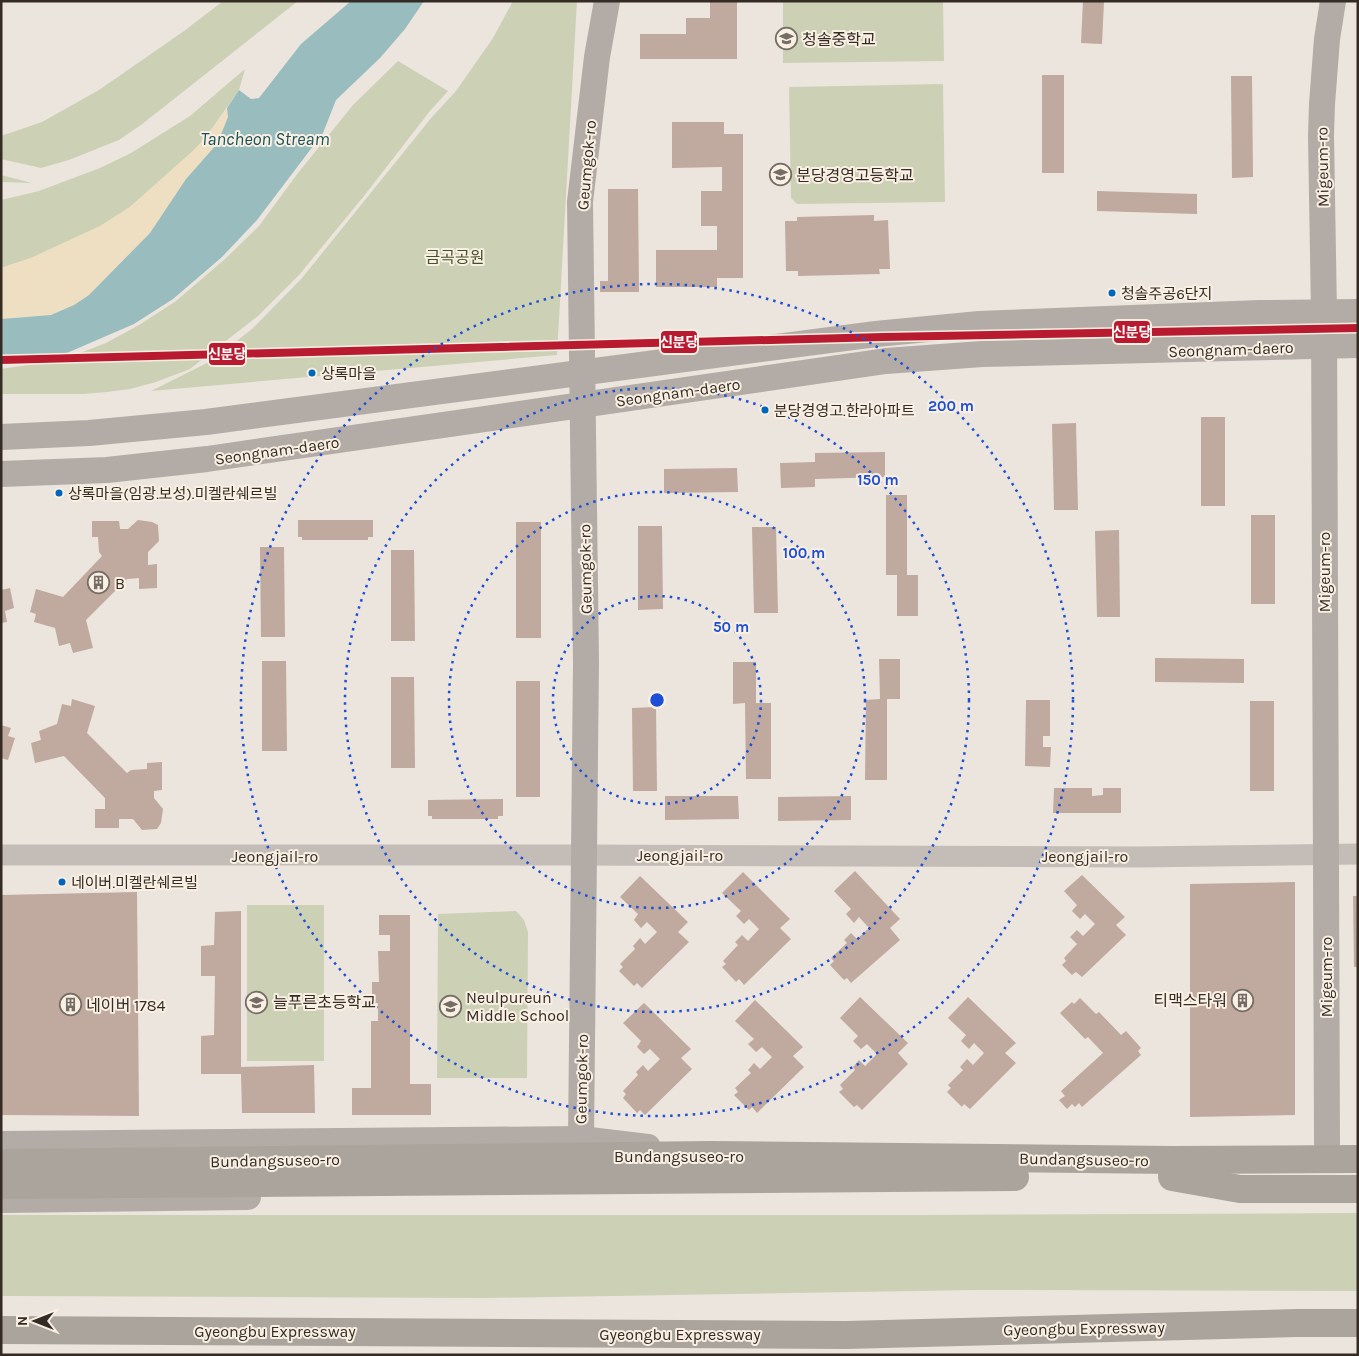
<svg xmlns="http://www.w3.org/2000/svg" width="1359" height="1356" font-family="Karla,'Noto Sans KR',sans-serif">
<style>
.green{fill:#ccd1b6}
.sand{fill:#eedfc2}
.water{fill:#99bcbe}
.building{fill:#c0a99e}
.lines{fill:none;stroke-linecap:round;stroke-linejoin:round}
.minor{stroke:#c4bdb7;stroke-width:21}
.major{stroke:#b3aca6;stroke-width:26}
.highway{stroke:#aba49d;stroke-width:28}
.metro-1-casing{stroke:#f9f0e3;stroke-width:11}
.metro-1{stroke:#b81b30;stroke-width:8}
.ring{fill:none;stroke:#1d4ed8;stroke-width:2.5;stroke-dasharray:2.5 5}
.bus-dot{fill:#0065bd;stroke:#f9f0e3;stroke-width:2}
.labels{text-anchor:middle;stroke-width:4;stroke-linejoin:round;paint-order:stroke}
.bus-label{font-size:15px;fill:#342b25;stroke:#f9f0e3;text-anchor:start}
.poi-label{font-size:16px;fill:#342b25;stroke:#f9f0e3;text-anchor:start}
.street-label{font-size:16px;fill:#342b25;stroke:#f9f0e3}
.park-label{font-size:16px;fill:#425328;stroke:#f9f0e3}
.water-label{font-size:18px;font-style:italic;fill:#1a5157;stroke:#f9f0e3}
.centre{fill:#1d4ed8;stroke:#f9f0e3;stroke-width:2.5}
.ring-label{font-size:15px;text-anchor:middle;font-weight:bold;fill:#1d4ed8;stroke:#f9f0e3;stroke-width:4;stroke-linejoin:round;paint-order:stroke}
.line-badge{stroke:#f9f0e3;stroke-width:2}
.badge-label{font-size:14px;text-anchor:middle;font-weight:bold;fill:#fff}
</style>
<rect width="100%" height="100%" fill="#ece5dd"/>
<g class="green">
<polygon points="223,1 298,1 141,125 119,140 69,160 41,168 1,159 1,136 42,122 99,90 184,31"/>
<polygon points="513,1 577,1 557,355 151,391 211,361 252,329 302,278 432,117 456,91 493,38"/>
<polygon points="783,1 943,1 944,61 783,63"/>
<polygon points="398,61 448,91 430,111 364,196 299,275 258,316 190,369 156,382 130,389 107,392 84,394 1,394 1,369 62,360 106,343 139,325 176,301 225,259 259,226 298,173 353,105"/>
<polygon points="245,69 239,90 206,137 193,151 130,207 101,226 31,258 1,268 1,200 39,191 100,168 131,153 190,116"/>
<polygon points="943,84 945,202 797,204 791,198 789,87"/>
<polygon points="1,175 32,183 1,182"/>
<rect x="247" y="905" width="77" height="156"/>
<polygon points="516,911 524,920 528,932 527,1078 437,1078 438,914"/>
<polygon points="1358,1213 1358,1291 977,1290 485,1298 1,1296 1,1215 923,1215"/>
</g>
<polygon class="sand" points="227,108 228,117 217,144 186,179 150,233 89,295 74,305 51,315 1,319 1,268 31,258 100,226 130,207 193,151 206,137"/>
<polygon class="water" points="351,1 424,1 405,29 380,58 336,100 323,133 257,220 222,257 173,299 134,324 60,356 27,362 1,365 1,319 51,315 74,305 89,295 150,233 186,179 217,144 228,117 227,108 239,90 251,99 259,98 301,44"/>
<g class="building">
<polygon points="710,1 737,1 737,59 640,59 640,34 686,34 686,18 710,18"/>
<polygon points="1083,1 1104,1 1102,44 1081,43"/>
<rect x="1042" y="75" width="22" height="98"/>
<polygon points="1231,76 1252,76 1253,177 1232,178"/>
<polygon points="672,122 724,122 724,134 743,134 743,278 717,278 717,287 656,287 656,250 717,250 717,226 701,226 701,191 722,191 722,167 672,168"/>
<polygon points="608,189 638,189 639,292 600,292 600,281 608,281"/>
<polygon points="1097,191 1197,194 1197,214 1097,211"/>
<polygon points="874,215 874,221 888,220 890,269 879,269 880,274 798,276 798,271 786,271 785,221 797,221 797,217"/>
<rect x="1201" y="417" width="24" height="89"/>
<polygon points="1076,423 1078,510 1054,510 1052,424"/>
<polygon points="885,452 885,477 815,479 815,487 781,488 780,463 815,462 815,453"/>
<polygon points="737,468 738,492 664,493 664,469"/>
<polygon points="886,495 907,495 907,575 918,575 918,616 897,616 897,575 886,575"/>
<rect x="1251" y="515" width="24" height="89"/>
<polygon points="138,520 152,522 158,525 159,541 148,552 148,565 157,564 157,588 139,589 139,578 127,579 86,620 93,648 73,653 70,643 59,646 55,628 34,622 36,614 30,612 36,589 63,597 102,556 99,552 98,537 92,537 92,521 119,521 120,529 128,529"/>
<polygon points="298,520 373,520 373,537 368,537 368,540 302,540 302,537 298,537"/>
<rect x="516" y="522" width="25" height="116"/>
<polygon points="638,526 662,526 663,609 638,610"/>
<polygon points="752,527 776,527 778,613 754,613"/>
<polygon points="1119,530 1120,617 1097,617 1095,531"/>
<polygon points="260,547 284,547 285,637 261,637"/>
<polygon points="391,550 414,550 415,641 391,641"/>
<polygon points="10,588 14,608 5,611 7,622 1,623 1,590"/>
<polygon points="1155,658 1244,659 1244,683 1155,682"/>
<polygon points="879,659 900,659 900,699 887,699 887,780 865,780 866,700 880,699"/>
<polygon points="262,661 286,661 287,751 262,751"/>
<polygon points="733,662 756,662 756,703 771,703 771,779 746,779 745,703 733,704"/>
<polygon points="391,677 414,677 415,768 391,768"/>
<rect x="516" y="681" width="24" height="116"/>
<polygon points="72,699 95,706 87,733 127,773 131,770 147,769 147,763 162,762 162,790 154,791 154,798 163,809 161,823 157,829 142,830 133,819 119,819 119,828 95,828 95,809 105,809 105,798 64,756 35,763 31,743 41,740 39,731 57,724 62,704 71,706"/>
<polygon points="1026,700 1050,700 1050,736 1043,736 1043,747 1051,747 1050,767 1025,766"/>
<rect x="1250" y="701" width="24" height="90"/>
<polygon points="656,707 657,791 633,791 632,708"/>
<polygon points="1,725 11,728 8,736 15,738 8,760 1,758"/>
<polygon points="1054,788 1092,788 1092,796 1103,795 1103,788 1121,788 1121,813 1053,813"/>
<polygon points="665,796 738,796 739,819 665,820"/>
<polygon points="851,796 851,820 778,821 778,797"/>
<polygon points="503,799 503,816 498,816 498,819 432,819 432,816 428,816 428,800"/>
<polygon points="855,871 900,919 890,928 900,940 851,983 847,978 844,980 830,965 834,961 831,958 847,943 844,940 851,933 857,939 869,928 859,917 854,923 846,914 851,909 834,891"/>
<polygon points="743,872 790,919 780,928 791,939 744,985 739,979 736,982 722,967 726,964 723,961 738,945 735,942 742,935 748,941 759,929 749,919 744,924 736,916 741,911 722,893"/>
<polygon points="1082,875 1125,917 1116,925 1126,935 1082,977 1076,972 1072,975 1062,965 1066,961 1064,958 1077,944 1070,937 1077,930 1083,936 1095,924 1085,914 1080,919 1072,911 1077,905 1064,891"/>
<polygon points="640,876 688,922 678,932 689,942 642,988 637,983 634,986 619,971 623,967 620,964 635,949 633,946 640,938 645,944 657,932 647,922 641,928 634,920 638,914 620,897"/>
<polygon points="1295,882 1295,1115 1190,1117 1190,884"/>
<polygon points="137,892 139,1116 1,1115 1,895"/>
<polygon points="1353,896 1358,896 1358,967 1354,967"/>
<polygon points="241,911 241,1067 314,1065 315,1113 242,1113 241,1074 201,1074 201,1036 214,1035 215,976 201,976 201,946 214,945 215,912"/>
<polygon points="379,915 410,915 410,1084 431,1084 431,1115 352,1115 352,1088 371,1088 371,1021 378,1021 378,1003 372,1003 372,982 379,982 378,951 390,951 390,935 379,935"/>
<polygon points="860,997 908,1043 898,1053 908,1064 862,1110 857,1105 854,1107 839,1092 843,1089 840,1085 855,1070 853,1067 859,1060 865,1066 877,1054 867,1044 861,1049 853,1041 858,1036 840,1018"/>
<polygon points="968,997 1016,1043 1005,1053 1016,1063 970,1109 964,1104 962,1107 947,1092 951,1088 948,1085 963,1070 960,1067 967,1059 973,1065 984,1053 974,1043 969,1049 961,1041 966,1035 948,1018"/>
<polygon points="1080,998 1096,1014 1099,1012 1121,1035 1126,1031 1141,1048 1138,1051 1141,1055 1082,1107 1079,1103 1075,1107 1072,1104 1067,1109 1059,1100 1065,1096 1061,1091 1103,1053 1088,1037 1085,1039 1060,1013 1072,1002 1074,1004"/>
<polygon points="755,1000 803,1047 793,1056 804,1067 757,1113 752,1107 749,1110 734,1095 738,1092 735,1088 751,1073 748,1070 754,1063 760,1069 772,1057 762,1047 756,1052 748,1044 754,1039 735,1021"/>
<polygon points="644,1003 691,1049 681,1058 692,1069 645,1115 640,1110 637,1113 623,1098 626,1094 623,1091 638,1075 636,1072 643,1065 648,1071 660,1059 650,1049 644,1054 637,1047 641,1041 623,1023"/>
</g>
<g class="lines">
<polyline class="minor" points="1,855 584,855 1138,857 1358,854"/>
<g class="major">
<polyline points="1,437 89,433 206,422 876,334 979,324 1260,313 1358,312"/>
<polyline points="1,474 107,470 207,459 886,361 982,354 1358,345"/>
<polyline points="581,1139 586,662 580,202 597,57 607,1"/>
<polyline points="1327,1143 1324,313 1321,136 1322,104 1327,39 1333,1"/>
<polyline points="1,1144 581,1139 648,1147"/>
<polyline points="1,1200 248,1197"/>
</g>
<g class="highway">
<polyline points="1,1163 711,1155 1173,1160 1358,1159"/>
<polyline points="1172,1177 1240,1189 1358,1189"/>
<polyline points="1,1185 1015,1177"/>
<polyline points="1,1330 846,1335 1296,1323 1358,1323"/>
</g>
<defs>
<polyline id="metro-1" points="1,360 883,337 1358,328"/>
</defs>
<use href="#metro-1" class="metro-1-casing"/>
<use href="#metro-1" class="metro-1"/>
</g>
<g class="ring">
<circle cx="657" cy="700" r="104"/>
<circle cx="657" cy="700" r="208"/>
<circle cx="657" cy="700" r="312"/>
<circle cx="657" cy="700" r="416"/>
</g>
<defs>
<symbol id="school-ring" viewBox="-11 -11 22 22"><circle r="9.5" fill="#f9f0e3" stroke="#746c65" stroke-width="1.5"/><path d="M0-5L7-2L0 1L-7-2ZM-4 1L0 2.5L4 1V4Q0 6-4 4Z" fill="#746c65"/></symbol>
<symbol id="building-ring" viewBox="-11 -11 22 22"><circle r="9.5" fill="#f9f0e3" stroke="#746c65" stroke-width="1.5"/><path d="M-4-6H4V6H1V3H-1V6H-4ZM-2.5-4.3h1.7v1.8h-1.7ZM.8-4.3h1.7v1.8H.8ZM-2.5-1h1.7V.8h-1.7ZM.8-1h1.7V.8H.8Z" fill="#746c65"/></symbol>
</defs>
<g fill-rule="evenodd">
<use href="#school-ring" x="774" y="26" width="25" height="25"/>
<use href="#school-ring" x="768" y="162" width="25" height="25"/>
<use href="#building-ring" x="86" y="570" width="25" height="25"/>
<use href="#building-ring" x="1230" y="988" width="25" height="25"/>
<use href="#school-ring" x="244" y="990" width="25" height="25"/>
<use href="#building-ring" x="58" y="992" width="25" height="25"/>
<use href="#school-ring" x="438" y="994" width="25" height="25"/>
</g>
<g class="bus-dot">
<circle cx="1112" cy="293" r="4.5"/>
<circle cx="312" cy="373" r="4.5"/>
<circle cx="765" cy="410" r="4.5"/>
<circle cx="59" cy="493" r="4.5"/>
<circle cx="62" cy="882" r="4.5"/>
</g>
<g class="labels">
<g class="bus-label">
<text x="1121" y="299">청솔주공6단지</text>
<text x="321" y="379">상록마을</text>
<text x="774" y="416">분당경영고.한라아파트</text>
<text x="68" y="499">상록마을(임광.보성).미켈란쉐르빌</text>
<text x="71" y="888">네이버.미켈란쉐르빌</text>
</g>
<g class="poi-label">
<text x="802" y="45">청솔중학교</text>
<text x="796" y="181">분당경영고등학교</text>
<text x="115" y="589">B</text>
<text x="466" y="1003">Neulpureun<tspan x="466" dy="18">Middle School</tspan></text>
<text x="1227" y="1006" text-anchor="end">티맥스타워</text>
<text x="273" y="1008">늘푸른초등학교</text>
<text x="86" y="1011">네이버 1784</text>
</g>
<g class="street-label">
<text transform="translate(586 165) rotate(-85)" y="6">Geumgok-ro</text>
<text transform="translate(1322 167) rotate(-91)" y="6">Migeum-ro</text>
<text transform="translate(1231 349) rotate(-2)" y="6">Seongnam-daero</text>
<text transform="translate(678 392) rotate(-8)" y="6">Seongnam-daero</text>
<text transform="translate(277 450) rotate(-8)" y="6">Seongnam-daero</text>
<text transform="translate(585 569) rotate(-91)" y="6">Geumgok-ro</text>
<text transform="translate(1324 572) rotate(-90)" y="6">Migeum-ro</text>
<text x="680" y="861">Jeongjail-ro</text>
<text x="275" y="862">Jeongjail-ro</text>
<text x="1085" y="862">Jeongjail-ro</text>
<text transform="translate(1326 977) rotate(-90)" y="6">Migeum-ro</text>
<text transform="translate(581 1079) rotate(-89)" y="6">Geumgok-ro</text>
<text x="679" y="1162">Bundangsuseo-ro</text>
<text transform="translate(1084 1159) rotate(1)" y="6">Bundangsuseo-ro</text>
<text transform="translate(275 1160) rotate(-1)" y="6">Bundangsuseo-ro</text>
<text transform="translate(1084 1328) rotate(-1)" y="6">Gyeongbu Expressway</text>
<text x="275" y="1337">Gyeongbu Expressway</text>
<text x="680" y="1340">Gyeongbu Expressway</text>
</g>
<g class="park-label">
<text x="455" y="263">금곡공원</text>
</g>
<g class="water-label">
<text x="265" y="145">Tancheon Stream</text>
</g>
</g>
<circle cx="657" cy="700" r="8" class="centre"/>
<g class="ring-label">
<text x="951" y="411">200 m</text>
<text x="878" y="485">150 m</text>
<text x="804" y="558">100 m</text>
<text x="731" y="632">50 m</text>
</g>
<g class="line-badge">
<rect x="1113" y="320" width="38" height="24" rx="5" fill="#b81b30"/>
<rect x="660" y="330" width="38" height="24" rx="5" fill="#b81b30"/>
<rect x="208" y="342" width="38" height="24" rx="5" fill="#b81b30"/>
</g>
<g class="badge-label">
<text x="1132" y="337">신분당</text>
<text x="679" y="347">신분당</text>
<text x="227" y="359">신분당</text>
</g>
<rect width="1359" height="1356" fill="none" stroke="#342b25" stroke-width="5"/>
<g transform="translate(35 1321) rotate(270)" stroke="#f9f0e3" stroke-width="4" paint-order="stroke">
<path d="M0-4L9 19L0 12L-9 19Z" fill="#342b25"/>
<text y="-8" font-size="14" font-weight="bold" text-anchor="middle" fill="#342b25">N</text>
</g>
</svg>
